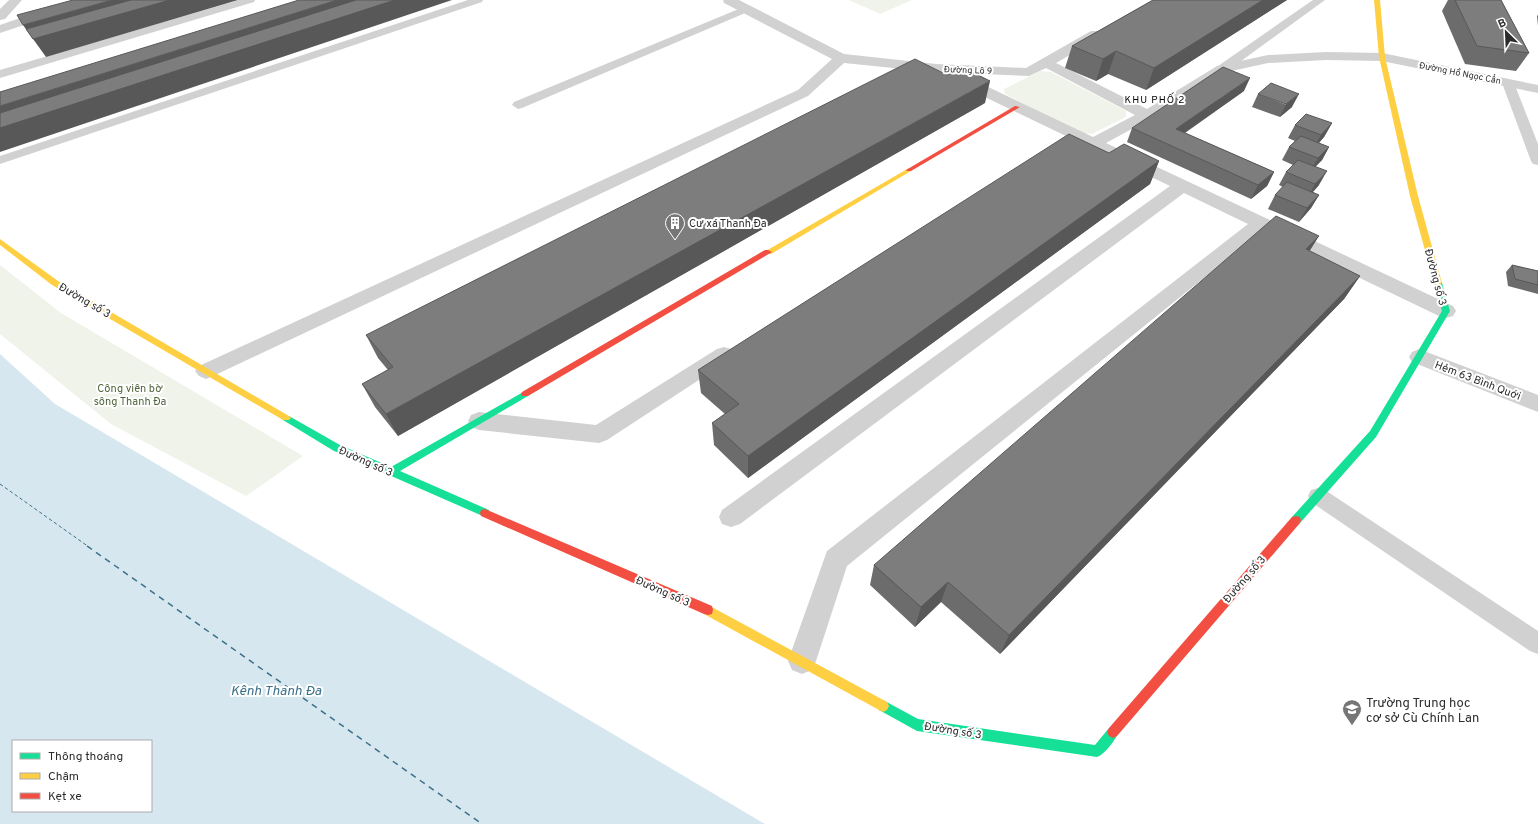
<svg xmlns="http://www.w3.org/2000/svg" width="1538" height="824" font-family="Overpass,sans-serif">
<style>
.green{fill:#f0f3ea}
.water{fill:#d6e7f0;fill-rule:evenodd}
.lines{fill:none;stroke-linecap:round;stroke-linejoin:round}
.ferry-far1{stroke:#3d718a;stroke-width:1;stroke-dasharray:3.5 2.5;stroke-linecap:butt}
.ferry{stroke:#3d718a;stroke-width:1.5;stroke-dasharray:6 5;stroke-linecap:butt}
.lane{fill:#d1d1d1;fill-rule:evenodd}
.street{fill:#d1d1d1;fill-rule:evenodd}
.fast{fill:#16e098;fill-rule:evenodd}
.slow{fill:#ffcf43;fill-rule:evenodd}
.jam{fill:#f24e42;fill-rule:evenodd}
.wall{fill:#6c6c6c}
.shaded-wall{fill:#585858}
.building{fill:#7d7d7d;stroke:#585858}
.labels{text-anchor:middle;stroke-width:4;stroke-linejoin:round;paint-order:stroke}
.far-street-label{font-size:9px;fill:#2c2c2c;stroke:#fff}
.far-neighbourhood-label{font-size:10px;letter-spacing:1px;fill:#000;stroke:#fff}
.poi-label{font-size:11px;fill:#2c2c2c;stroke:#fff;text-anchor:start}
.street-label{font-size:11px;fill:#2c2c2c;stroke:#fff}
.park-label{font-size:11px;fill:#51653b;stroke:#fff}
.near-poi-label{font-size:13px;fill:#2c2c2c;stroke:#fff;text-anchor:start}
.near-water-label{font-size:14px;font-style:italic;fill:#3d718a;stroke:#fff}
</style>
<rect width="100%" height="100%" fill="#fff"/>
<g class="green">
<polygon points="849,0 912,0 880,14"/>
<polygon points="1040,71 1051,72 1126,111 1126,117 1092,134 1081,133 1005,94 1004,89"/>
<polygon points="0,265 61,313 303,456 246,496 111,424 0,334"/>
</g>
<path class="water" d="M0 354 55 404 765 824H0ZM13 741H151V811H13Z"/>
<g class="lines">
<polyline class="ferry-far1" points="0,484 89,547"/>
<polyline class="ferry" points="87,546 482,824"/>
<g class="lane">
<polygon points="239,0 255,0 254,2 0,78 0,70"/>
<polygon points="468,0 483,0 482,2 0,164 0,156"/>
<polygon points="1313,0 1325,0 1226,72 1218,72 1216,69 1218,66"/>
<polygon points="746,6 750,7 751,9 750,11 522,108 518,109 512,105 514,102"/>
<polygon points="1508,79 1514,83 1538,144 1538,165 1533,164 1531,161 1502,83"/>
<polygon points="1318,488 1325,490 1538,631 1538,654 1530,651 1311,502 1308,496 1311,490"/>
</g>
<g class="street">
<polygon points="9,0 22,0 5,19 0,20 0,9"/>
<polygon points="72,0 91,0 90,3 0,33 0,25"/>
<path d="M723 0H739L844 54 936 64 1026 68 1091 31H1101L1103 34 1101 37 1056 63 1147 109 1217 66 1268 55 1326 52 1382 53 1538 85V93L1382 61 1326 60 1268 63 1227 72 1152 118 1106 143 1453 306 1456 311 1453 316 1446 318 1439 316 1262 231 847 566 816 661 812 670 802 674 792 670 788 661 827 551 1248 224 1184 193 740 524 731 527 722 524 719 517 722 510 1170 186 933 72 844 63 808 96 213 376 206 379 199 376 195 371 199 366 798 90 832 59 724 3ZM1046 68 1135 115 1093 137 959 73 1029 76Z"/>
<polygon points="724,347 731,349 734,354 731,359 607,440 599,443 479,430 471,427 468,421 471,415 479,412 596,425 717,349"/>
<polygon points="1419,349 1538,395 1538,412 1412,362 1409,357 1412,352"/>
</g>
<g class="fast">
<polygon points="1438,280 1442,283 1450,311 1376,437 1300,523 1296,524 1292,523 1291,520 1292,517 1370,431 1442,311 1434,283"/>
<polygon points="525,391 528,392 529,394 528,396 400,471 489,510 490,513 489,516 485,517 334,451 283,420 281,418 283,416 289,416 340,445 391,467"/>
<path d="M883 700 918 719 1095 745 1109 728 1113 726 1117 728 1119 732C1115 740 1105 754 1097 757L917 731 879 710 877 706 879 702Z"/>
</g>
<g class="slow">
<polygon points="1374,0 1380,0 1385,57 1418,196 1442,283 1438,286 1434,283 1410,196 1379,57"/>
<polygon points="909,168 911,169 911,171 771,254 768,254 764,252"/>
<polygon points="0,239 58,281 289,416 291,418 289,420 283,420 52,285 0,245"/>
<polygon points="708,605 887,702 889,706 887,710 883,712 879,710 704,614 703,610 704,606"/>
</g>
<g class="jam">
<polygon points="1015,106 1020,107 911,171 907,171 906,170"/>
<polygon points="765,250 768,250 772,252 528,396 522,396 521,394 522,392"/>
<polygon points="485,509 712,606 713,610 712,614 708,615 704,614 481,516 480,513 481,510"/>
<polygon points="1296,516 1300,517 1301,520 1300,523 1117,736 1113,738 1109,736 1107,732 1109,728 1292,517"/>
</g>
</g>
<g class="wall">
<polygon points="1153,0 1287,0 1146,90 1108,74 1096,81 1065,68 1072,46"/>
<polygon points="1448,0 1501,0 1529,53 1516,71 1465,64 1442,11"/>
<polygon points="1538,15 1538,26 1537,16"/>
<polygon points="1244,91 1185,133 1274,172 1267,186 1251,199 1127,142 1132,128"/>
<polygon points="1258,94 1292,107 1280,117 1252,107"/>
<polygon points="985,103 398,436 375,407 362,384 388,370 378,358 366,335"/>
<polygon points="1332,123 1324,137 1319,143 1329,147 1322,160 1315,167 1319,185 1313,192 1319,195 1311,208 1299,222 1268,209 1275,195 1283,187 1279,185 1286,172 1293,165 1282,160 1289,147 1295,141 1288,138 1295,125"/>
<polygon points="1109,153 1159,161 1150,184 748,478 714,445 712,423 725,414 701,393 698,370"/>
<polygon points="1310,251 1360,276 1344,299 1000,654 941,602 915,627 870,585 874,565"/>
<polygon points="1512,265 1538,271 1538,294 1508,286 1506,272"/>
</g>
<g class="shaded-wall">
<polygon points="112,0 238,0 46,57 23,25"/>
<polygon points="337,0 452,0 0,152 0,106"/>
<polygon points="1263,0 1287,0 1146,90 1154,68"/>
<polygon points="1116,51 1108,74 1096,81 1103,59"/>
<polygon points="1250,78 1244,91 1171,142 1176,129"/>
<polygon points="990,81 985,103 398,436 386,414"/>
<polygon points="1299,94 1292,107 1280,117 1286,104"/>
<polygon points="1332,123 1324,137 1314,148 1321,135"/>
<polygon points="1329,147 1322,160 1310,172 1318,158"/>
<polygon points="1159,161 1150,184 748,478 748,456"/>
<polygon points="1327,171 1319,185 1308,197 1315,184"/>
<polygon points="1274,172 1267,186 1251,199 1258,185"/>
<polygon points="1319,195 1311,208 1299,222 1307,208"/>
<polygon points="1319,236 1304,260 1306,249"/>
<polygon points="1360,276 1344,299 1000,654 1009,635"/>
<polygon points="948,582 941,602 915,627 921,607"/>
</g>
<g class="building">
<polygon points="73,0 112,0 23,25 17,15"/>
<polygon points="131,0 170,0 33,39 26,29"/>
<polygon points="299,0 337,0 0,106 0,92"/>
<polygon points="356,0 395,0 0,128 0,113"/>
<polygon points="1153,0 1263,0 1154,68 1116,51 1103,59 1072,46"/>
<polygon points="1455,0 1501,0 1529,53 1477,46"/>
<polygon points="915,59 947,75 962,67 990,81 386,414 362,384 393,367 366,335"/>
<polygon points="1223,67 1250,78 1176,129 1274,172 1258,185 1132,128"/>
<polygon points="1271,83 1299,94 1286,104 1258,94"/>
<polygon points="1306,114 1332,123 1321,135 1295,125"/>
<polygon points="1069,134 1109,153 1124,144 1159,161 748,456 712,423 739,404 698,370"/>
<polygon points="1301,136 1329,147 1318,158 1289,147"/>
<polygon points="1298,160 1327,171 1315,184 1286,172"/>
<polygon points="1287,182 1319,195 1307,208 1275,195"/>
<polygon points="1276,216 1319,236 1306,249 1360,276 1009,635 948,582 921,607 874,565"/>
<polygon points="1512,265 1538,271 1538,285 1515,279"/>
</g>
<defs>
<symbol id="building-pin" viewBox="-11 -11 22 30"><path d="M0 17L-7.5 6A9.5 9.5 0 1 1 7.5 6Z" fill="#767676" stroke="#fff"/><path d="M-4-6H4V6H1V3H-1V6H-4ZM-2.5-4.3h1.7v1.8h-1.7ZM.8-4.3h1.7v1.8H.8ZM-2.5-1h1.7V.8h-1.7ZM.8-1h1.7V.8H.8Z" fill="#fff"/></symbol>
<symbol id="school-pin" viewBox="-11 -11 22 30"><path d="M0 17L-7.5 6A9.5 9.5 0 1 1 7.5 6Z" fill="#767676" stroke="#fff"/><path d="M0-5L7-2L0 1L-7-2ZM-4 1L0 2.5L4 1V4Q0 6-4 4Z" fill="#fff"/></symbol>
</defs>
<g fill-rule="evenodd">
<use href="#building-pin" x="664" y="212" width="22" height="30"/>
<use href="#school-pin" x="1341" y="698" width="22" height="30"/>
</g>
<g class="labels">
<g class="far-street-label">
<text transform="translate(968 70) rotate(2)" y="3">Đường Lô 9</text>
<text transform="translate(1460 73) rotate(11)" y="3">Đường Hồ Ngọc Cẩn</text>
</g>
<g class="far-neighbourhood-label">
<text x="1155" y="103">KHU PHỐ 2</text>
</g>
<g class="poi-label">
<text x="689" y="227">Cư xá Thanh Đa</text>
</g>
<g class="street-label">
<text transform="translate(1436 277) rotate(75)" y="4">Đường số 3</text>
<text transform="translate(85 300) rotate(30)" y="4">Đường số 3</text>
<text transform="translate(1478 380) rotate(21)" y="4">Hẻm 63 Bình Quới</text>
<text transform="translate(366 461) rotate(24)" y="4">Đường số 3</text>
<text transform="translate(1244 579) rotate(-49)" y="4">Đường số 3</text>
<text transform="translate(663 591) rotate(24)" y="4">Đường số 3</text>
<text transform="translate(953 730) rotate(9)" y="4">Đường số 3</text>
</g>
<g class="park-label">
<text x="130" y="392">Công viên bờ<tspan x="130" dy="13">sông Thanh Đa</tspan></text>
</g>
<g class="near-poi-label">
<text x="1366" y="707">Trường Trung học<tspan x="1366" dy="15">cơ sở Cù Chính Lan</tspan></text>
</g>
<g class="near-water-label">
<text x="276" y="695">Kênh Thanh Đa</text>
</g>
</g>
<rect x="12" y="740" width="140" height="72" fill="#ffffff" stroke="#ababab"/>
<rect x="20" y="753" width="20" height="6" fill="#16e098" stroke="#ababab"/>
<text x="48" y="760" font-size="12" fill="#2c2c2c">Thông thoáng</text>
<rect x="20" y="773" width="20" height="6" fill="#ffcf43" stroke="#ababab"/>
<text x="48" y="780" font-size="12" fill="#2c2c2c">Chậm</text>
<rect x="20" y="793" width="20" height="6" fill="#f24e42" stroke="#ababab"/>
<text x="48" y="800" font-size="12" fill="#2c2c2c">Kẹt xe</text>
<g transform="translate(1506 32) rotate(336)" stroke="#ffffff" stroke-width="3" paint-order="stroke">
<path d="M0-3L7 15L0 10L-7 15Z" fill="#2c2c2c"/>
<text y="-6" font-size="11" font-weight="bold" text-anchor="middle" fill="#2c2c2c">B</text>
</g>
</svg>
